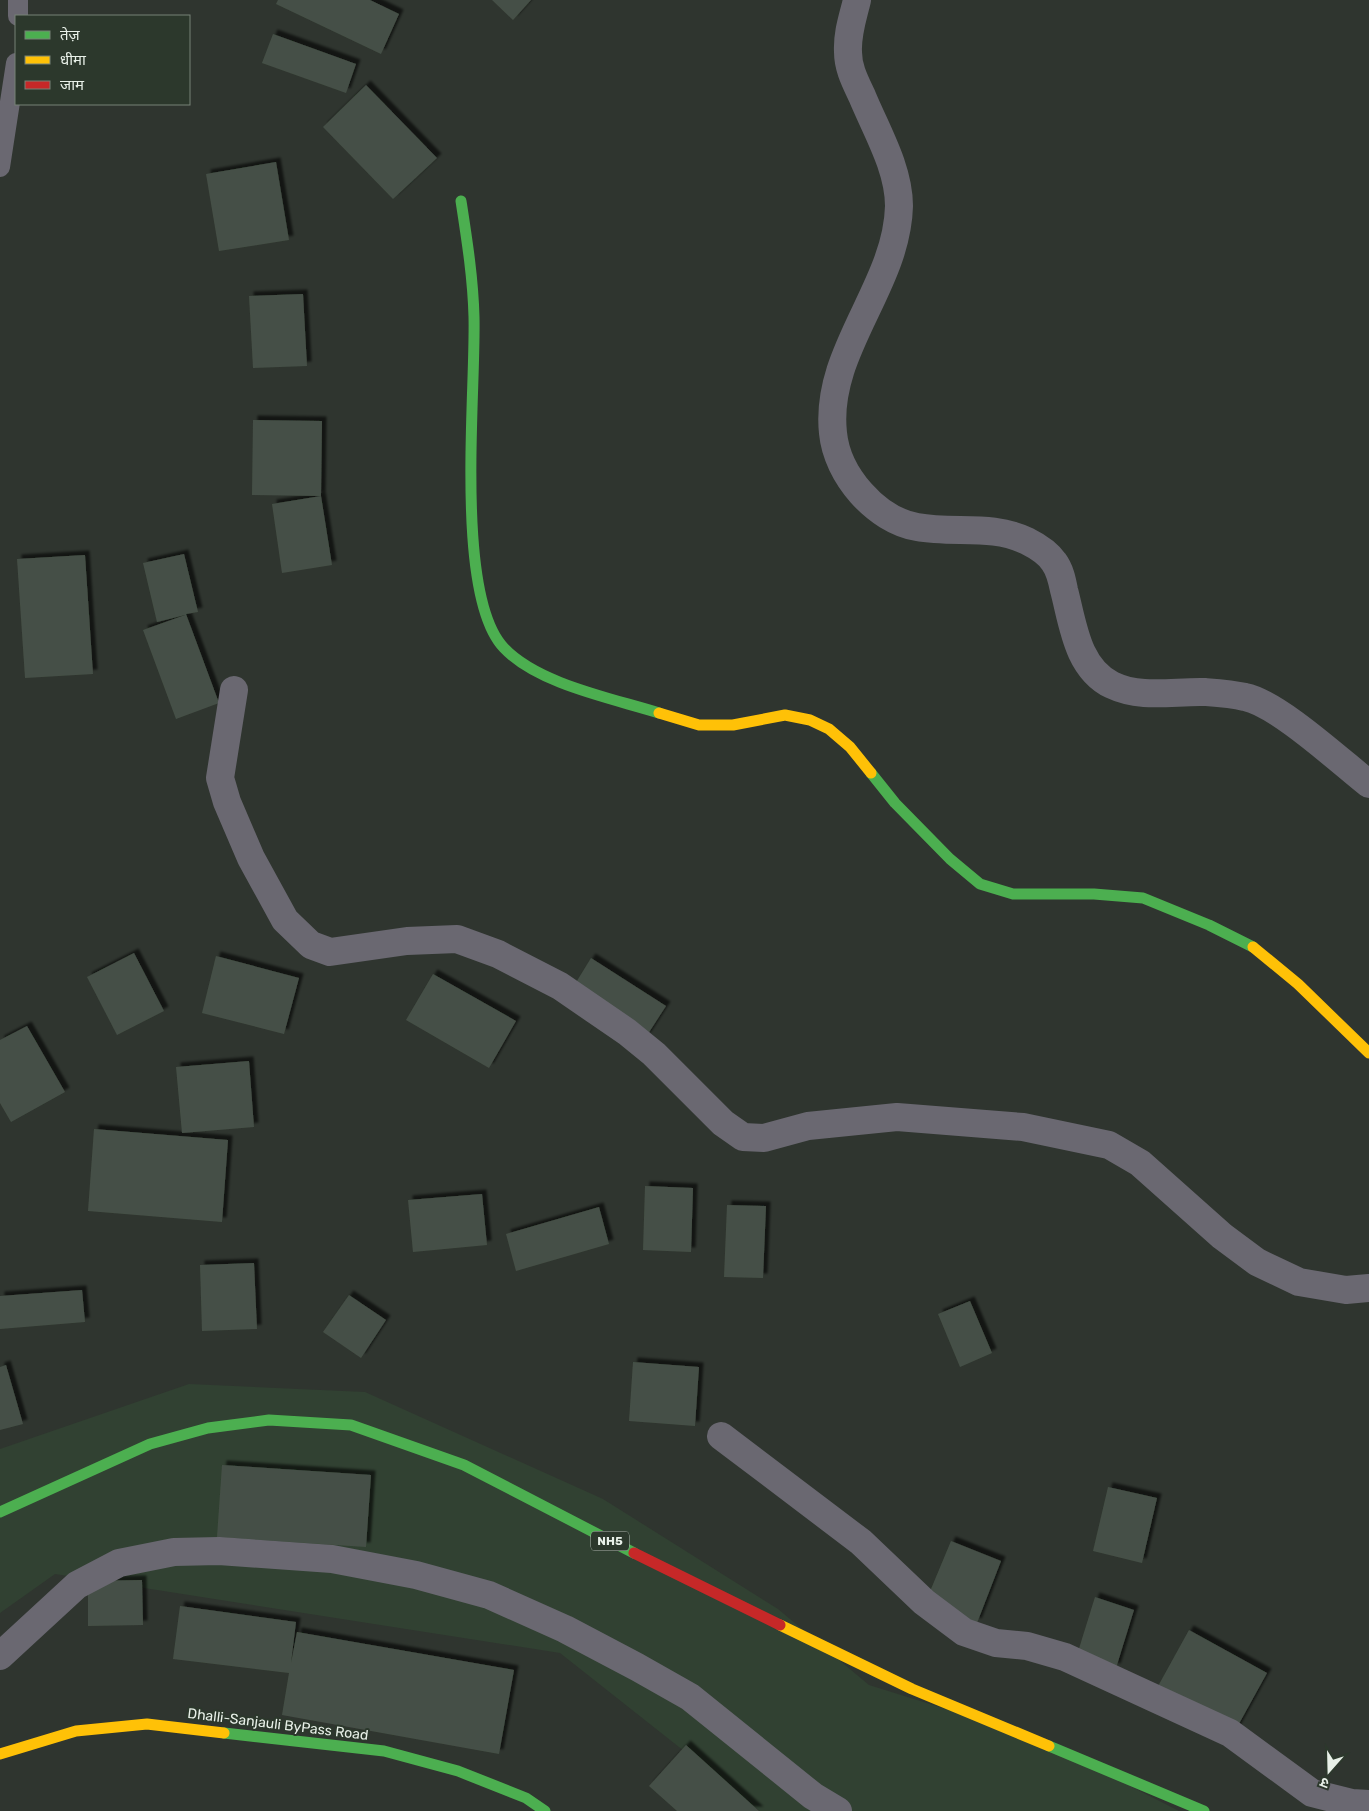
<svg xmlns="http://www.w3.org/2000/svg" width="1369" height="1811" font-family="Rubik,'Noto Sans Devanagari',sans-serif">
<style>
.built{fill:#314132}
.building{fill:#455046;filter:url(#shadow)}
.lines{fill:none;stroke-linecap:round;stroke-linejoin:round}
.lane{stroke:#6a6871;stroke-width:20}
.street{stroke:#6a6871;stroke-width:28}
.fast{stroke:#4caf50;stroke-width:11}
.slow{stroke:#ffc107;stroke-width:11}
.jam{stroke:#c62828;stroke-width:11}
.labels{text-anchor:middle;stroke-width:4;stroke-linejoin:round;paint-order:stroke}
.shield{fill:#2c382c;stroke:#b0b9b0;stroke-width:1}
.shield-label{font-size:12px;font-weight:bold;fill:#e8f0e8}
.street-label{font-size:14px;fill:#e8f0e8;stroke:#2c382c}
</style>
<defs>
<filter id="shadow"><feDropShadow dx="4.5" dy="-4.5" stdDeviation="1" flood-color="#0009"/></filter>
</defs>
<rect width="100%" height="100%" fill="#2f352f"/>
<polygon class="built" points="189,1384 365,1392 603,1499 778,1609 869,1685 1032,1736 1179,1811 760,1811 560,1653 55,1574 0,1613 0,1449"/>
<g class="building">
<polygon points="278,0 370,0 399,14 381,54 276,4"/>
<polygon points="492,0 531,0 513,20"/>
<polygon points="273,34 356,64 346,93 262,63"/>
<polygon points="366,85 437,158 393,199 323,127"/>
<polygon points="276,162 289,240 219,251 206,174"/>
<polygon points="303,294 307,366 253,368 249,296"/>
<polygon points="253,420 322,421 321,496 332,565 282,573 272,504 321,496 252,495"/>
<polygon points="184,554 198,612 186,614 219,703 176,719 143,630 185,615 157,622 143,563"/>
<polygon points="85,555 93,674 25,678 17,559"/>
<polygon points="134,953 164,1011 117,1035 87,977"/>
<polygon points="216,956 299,978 284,1034 202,1013"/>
<polygon points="591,958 666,1006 646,1037 572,989"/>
<polygon points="433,974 516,1021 489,1068 406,1020"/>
<polygon points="27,1026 65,1092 11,1122 0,1103 0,1040"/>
<polygon points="249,1061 254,1127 182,1133 176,1067"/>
<polygon points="94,1129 228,1140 222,1222 88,1211"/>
<polygon points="645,1186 693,1188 691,1252 643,1250"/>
<polygon points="482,1194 487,1245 413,1252 408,1200"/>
<polygon points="727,1205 766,1206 763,1278 724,1277"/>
<polygon points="599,1207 609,1244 516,1271 506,1234"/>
<polygon points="254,1263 257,1329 202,1331 200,1265"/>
<polygon points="82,1290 85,1322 0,1329 0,1296"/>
<polygon points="349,1295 386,1320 361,1358 323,1332"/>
<polygon points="970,1301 992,1353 960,1367 938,1314"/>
<polygon points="633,1362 699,1367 695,1426 629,1421"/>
<polygon points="6,1365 23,1424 0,1430 0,1367"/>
<polygon points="222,1465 371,1475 366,1547 217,1537"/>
<polygon points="1108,1487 1157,1498 1142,1563 1093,1551"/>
<polygon points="951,1541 1001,1561 977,1623 926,1601"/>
<polygon points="142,1580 143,1625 88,1626 88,1581"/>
<polygon points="1095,1597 1134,1610 1116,1668 1077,1655"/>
<polygon points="180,1606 296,1622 291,1663 297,1632 514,1670 499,1754 282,1715 289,1673 173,1659"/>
<polygon points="1189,1630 1267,1673 1235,1731 1157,1688"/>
<polygon points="686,1745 759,1811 677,1811 649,1786"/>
</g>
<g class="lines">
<g class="lane">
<polyline points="18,16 18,0"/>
<polyline points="0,167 16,63"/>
</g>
<g class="street">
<path d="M857 0C853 17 847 33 848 52 848 68 855 81 862 96 876 130 899 168 899 206 897 287 824 351 833 433 837 475 876 520 917 527 954 534 992 524 1027 541 1037 546 1048 553 1054 562 1060 570 1062 580 1064 590 1073 624 1077 668 1112 685 1141 699 1174 691 1205 692 1218 693 1232 694 1245 697 1277 703 1341 762 1369 784"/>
<polyline points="234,690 220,778 227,802 251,858 285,920 311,945 330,952 407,941 457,939 498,954 560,986 627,1032 654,1054 723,1123 743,1137 764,1138 808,1126 897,1117 1023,1127 1109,1145 1140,1163 1222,1236 1257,1262 1299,1282 1346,1290 1369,1288"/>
<polyline points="721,1436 861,1542 924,1602 964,1632 996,1643 1027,1646 1065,1657 1230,1733 1312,1793 1352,1803 1369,1804"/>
<polyline points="0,1656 77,1585 119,1563 174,1552 219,1551 332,1559 416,1575 489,1595 565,1629 637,1667 690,1697 813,1796 838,1811"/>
</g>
<g class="fast">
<path d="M461 201C467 240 473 278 474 317 476 392 454 596 504 648 538 684 611 698 659 713"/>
<polyline points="871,773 895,803 950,859 980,884 1013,894 1094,894 1143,898 1209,925 1253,947"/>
<polyline points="0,1512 150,1444 208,1428 269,1420 351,1425 464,1465 634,1553"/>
<polyline points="224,1733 384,1751 458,1771 526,1798 545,1811"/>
<polyline points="1049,1746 1204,1811"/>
</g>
<g class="slow">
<polyline points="659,713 699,725 733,725 785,715 810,720 829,729 850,747 871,773"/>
<polyline points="1253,947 1298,984 1369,1053"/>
<polyline points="780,1625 912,1689 1049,1746"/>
<polyline points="0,1754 76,1731 147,1724 224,1733"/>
</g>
<polyline class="jam" points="634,1553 780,1625"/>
</g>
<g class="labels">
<rect class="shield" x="591" y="1531.5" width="38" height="19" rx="4"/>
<g class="shield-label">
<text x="610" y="1545">NH5</text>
</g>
<g class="street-label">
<text transform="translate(278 1724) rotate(7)" y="5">Dhalli-Sanjauli ByPass Road</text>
</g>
</g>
<rect x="15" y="15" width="175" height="90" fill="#2c382c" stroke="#778277"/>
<rect x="25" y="31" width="25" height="8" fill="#4caf50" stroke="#778277"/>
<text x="60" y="40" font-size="15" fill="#e8f0e8">तेज़</text>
<rect x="25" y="56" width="25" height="8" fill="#ffc107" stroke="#778277"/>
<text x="60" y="65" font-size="15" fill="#e8f0e8">धीमा</text>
<rect x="25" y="81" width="25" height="8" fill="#c62828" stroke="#778277"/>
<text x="60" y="90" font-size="15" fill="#e8f0e8">जाम</text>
<g transform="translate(1329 1771) rotate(200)" stroke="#2c382c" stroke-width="4" paint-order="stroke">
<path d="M0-4L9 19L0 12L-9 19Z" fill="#e8f0e8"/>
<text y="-8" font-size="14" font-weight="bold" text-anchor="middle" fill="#e8f0e8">उ</text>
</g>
</svg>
